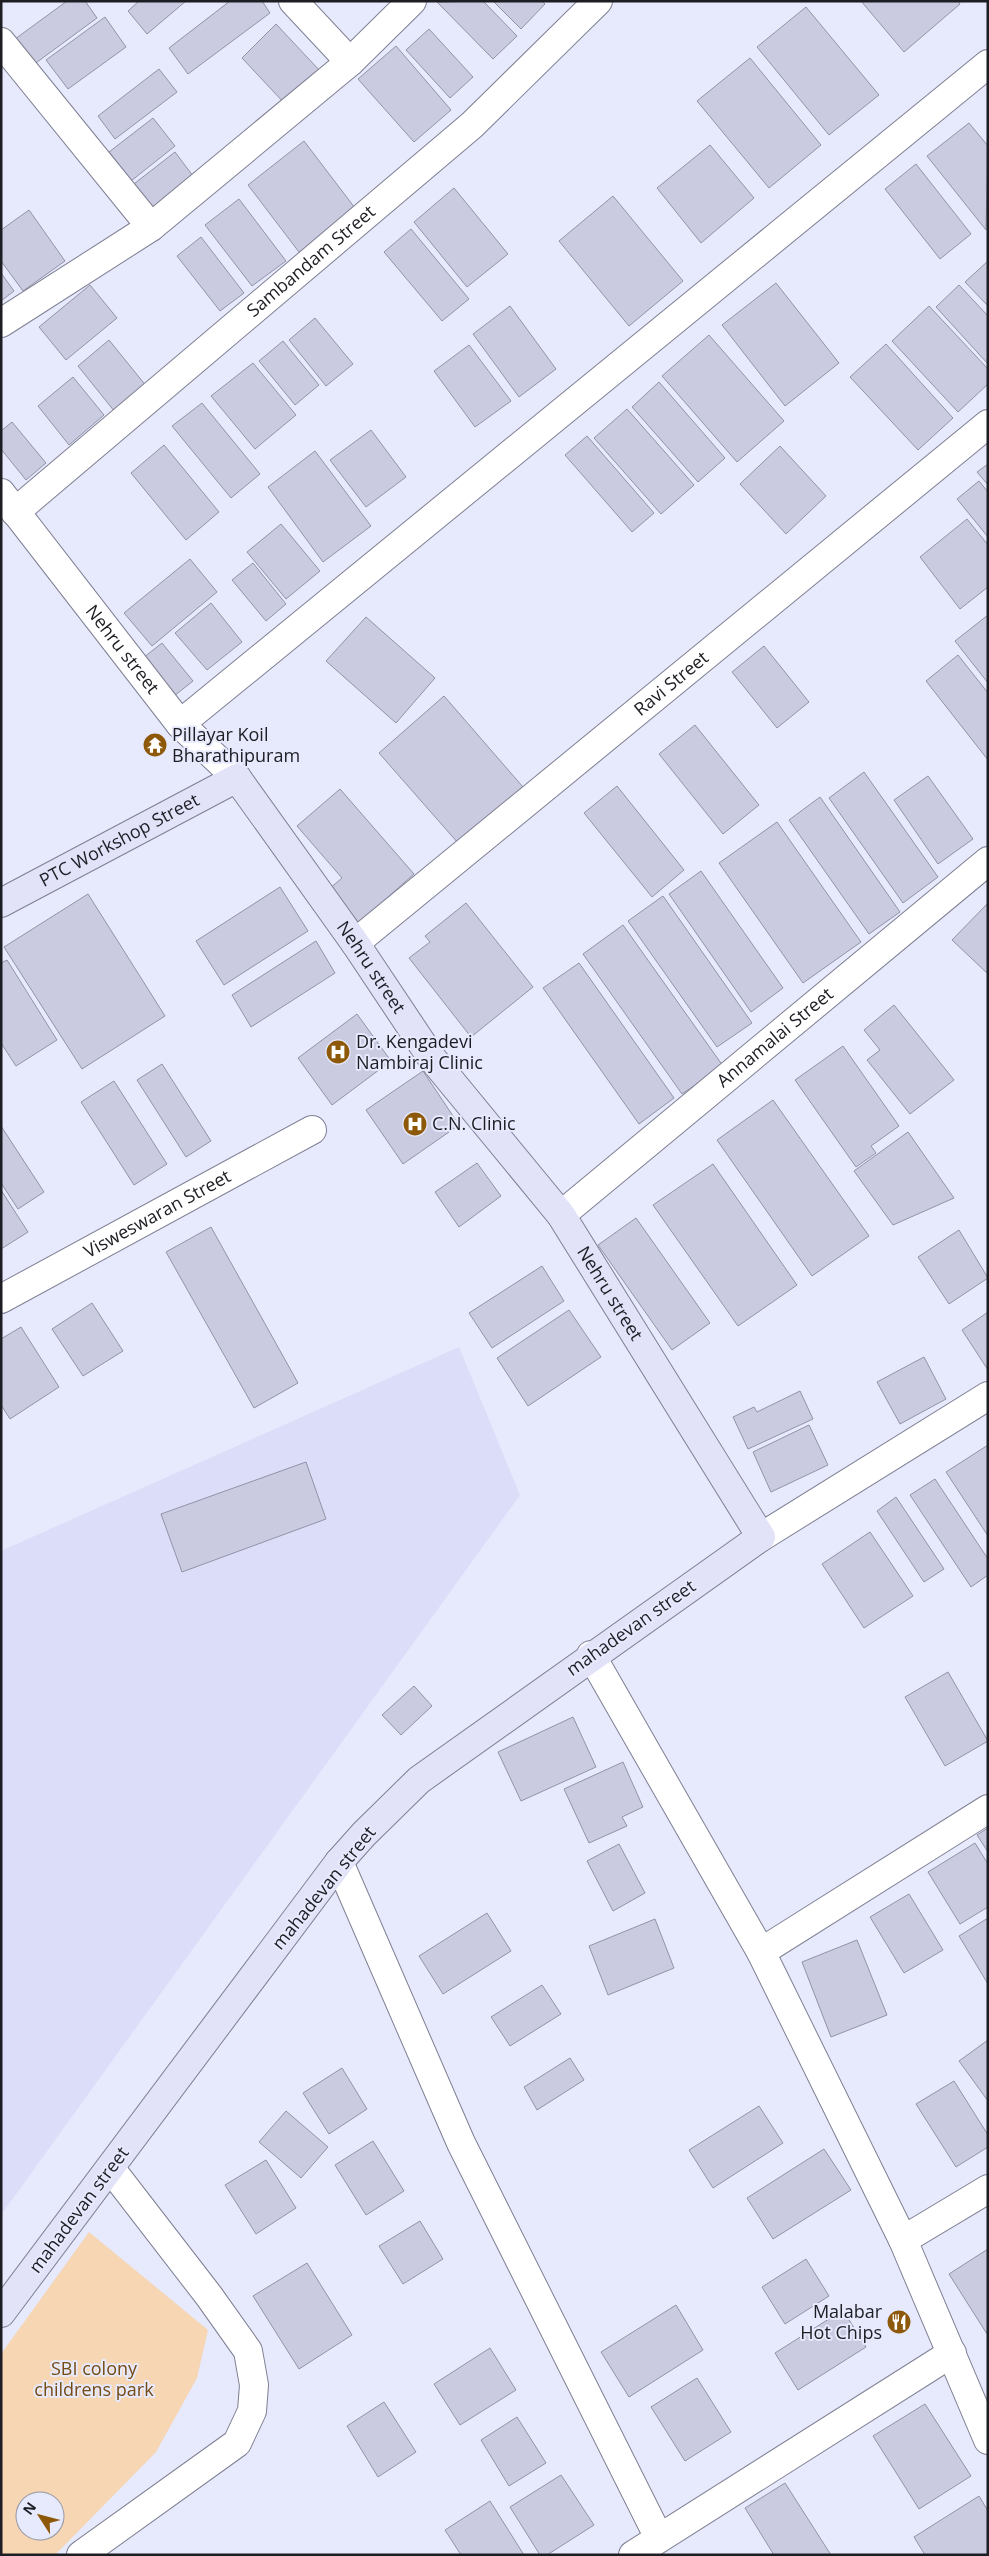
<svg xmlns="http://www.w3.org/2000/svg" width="989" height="2556" font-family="'Open Sans',sans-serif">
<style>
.built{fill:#dcddf9}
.green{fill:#f6d6b3;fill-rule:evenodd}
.building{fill:#cacbe0;stroke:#9193a6}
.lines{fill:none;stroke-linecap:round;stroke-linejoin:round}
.street-casing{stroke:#7e7f92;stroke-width:30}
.secondary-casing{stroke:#7e7f92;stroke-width:30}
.street{stroke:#fff;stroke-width:28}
.secondary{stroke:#e2e2f9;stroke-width:28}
.labels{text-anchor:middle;stroke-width:4;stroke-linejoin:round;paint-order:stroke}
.street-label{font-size:18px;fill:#1d1d24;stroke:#e7e9fd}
.poi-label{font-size:18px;fill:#1d1d24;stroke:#e7e9fd;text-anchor:start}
.park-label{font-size:18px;fill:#754b13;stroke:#e7e9fd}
</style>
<rect width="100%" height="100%" fill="#e7e9fd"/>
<polygon class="built" points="459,1347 520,1495 1,2215 1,1551"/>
<path class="green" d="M89 2232 208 2330 197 2378 156 2452 55 2555H1V2354ZM25 2501H55V2531H25Z"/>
<g class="building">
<polygon points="67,1 85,1 97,18 29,68 11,42"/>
<polygon points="139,1 186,1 147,34 128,11"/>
<polygon points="230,1 262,1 270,13 188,74 169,48"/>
<polygon points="483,1 517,36 493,59 437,2"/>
<polygon points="493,1 542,1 545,4 521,29"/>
<polygon points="861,1 958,1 960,4 904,52"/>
<polygon points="806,7 879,95 829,135 757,47"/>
<polygon points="105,17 126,47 68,89 46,60"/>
<polygon points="276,24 321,72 286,105 242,58"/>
<polygon points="429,29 473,77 450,98 406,50"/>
<polygon points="396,46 451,110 414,142 358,79"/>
<polygon points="750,58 821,145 769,188 697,101"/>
<polygon points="159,69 177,92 115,139 98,116"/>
<polygon points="153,118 175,146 131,181 109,152"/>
<polygon points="969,123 988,146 986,230 927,156"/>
<polygon points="304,141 358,212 302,256 248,185"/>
<polygon points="710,145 754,198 701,243 657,188"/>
<polygon points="175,152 193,176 148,211 130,187"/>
<polygon points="916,164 971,234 940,259 885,189"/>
<polygon points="454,188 508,254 467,287 414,222"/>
<polygon points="613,196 683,281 629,326 559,241"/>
<polygon points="239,199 286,261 252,286 205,225"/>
<polygon points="29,210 65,261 23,291 1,261 1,230"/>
<polygon points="411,229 469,299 442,321 384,252"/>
<polygon points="201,237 244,293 220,311 177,256"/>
<polygon points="988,261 988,306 965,282"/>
<polygon points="1,273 14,291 1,301"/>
<polygon points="776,283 839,363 785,406 722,325"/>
<polygon points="90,285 117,318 66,360 39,327"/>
<polygon points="959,285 988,316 988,364 936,307"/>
<polygon points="510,306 556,369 519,397 473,334"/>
<polygon points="929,306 988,369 988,384 958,412 892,341"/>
<polygon points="315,318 353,364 326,386 289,340"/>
<polygon points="709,335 784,421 737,462 662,376"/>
<polygon points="109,340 147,387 115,412 78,366"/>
<polygon points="283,341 319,385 295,405 259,361"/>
<polygon points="886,344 953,418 918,450 850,377"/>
<polygon points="469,345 511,401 475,427 434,371"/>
<polygon points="253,363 296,415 255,449 211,396"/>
<polygon points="73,377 104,415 69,445 38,406"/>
<polygon points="659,382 725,458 698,482 632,407"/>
<polygon points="202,403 260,474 231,498 172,426"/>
<polygon points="627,409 694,485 661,514 594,438"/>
<polygon points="12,422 46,463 26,480 1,449 1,431"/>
<polygon points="371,430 406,477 366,507 330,460"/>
<polygon points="587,436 654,513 632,532 565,455"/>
<polygon points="164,445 219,512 186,540 131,473"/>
<polygon points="780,446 826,496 786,534 740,484"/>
<polygon points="315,451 371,526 323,562 268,487"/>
<polygon points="988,464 988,485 977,472"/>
<polygon points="979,481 988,492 988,537 957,499"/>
<polygon points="967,519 988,545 988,587 960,609 920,557"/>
<polygon points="281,524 320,571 286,599 247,552"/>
<polygon points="190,559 217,592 152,646 124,613"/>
<polygon points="253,563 286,604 266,621 232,580"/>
<polygon points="211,603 242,642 207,670 175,633"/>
<polygon points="988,615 988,683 955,641"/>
<polygon points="366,617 435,678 396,723 326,661"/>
<polygon points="162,643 193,681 174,696 143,658"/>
<polygon points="764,646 809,702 777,728 732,672"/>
<polygon points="958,655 988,693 988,760 926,681"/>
<polygon points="444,696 523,787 458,843 379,753"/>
<polygon points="695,725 759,805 723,834 659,754"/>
<polygon points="864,772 938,877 903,903 829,798"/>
<polygon points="928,776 973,839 938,864 894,800"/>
<polygon points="617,786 684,870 652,897 584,813"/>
<polygon points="340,789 414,874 359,923 329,889 342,878 297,826"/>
<polygon points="820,797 900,912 869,934 789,820"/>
<polygon points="777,822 861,942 803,983 719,863"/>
<polygon points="701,871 783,988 751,1012 669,894"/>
<polygon points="280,887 308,931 224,985 196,941"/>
<polygon points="88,894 165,1016 82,1069 4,947"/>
<polygon points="663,896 752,1023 717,1047 628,921"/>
<polygon points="466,903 533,987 471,1037 409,958 430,942 425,936"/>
<polygon points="988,903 988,974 952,940"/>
<polygon points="623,925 723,1066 682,1094 583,954"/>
<polygon points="316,941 335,973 251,1027 232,995"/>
<polygon points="7,960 57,1040 16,1066 1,1043 1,963"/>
<polygon points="579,963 674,1098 639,1124 543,988"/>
<polygon points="894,1005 954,1080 910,1114 867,1060 880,1050 864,1030"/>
<polygon points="357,1014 391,1061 332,1105 298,1058"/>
<polygon points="843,1046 899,1126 871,1146 876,1153 856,1167 795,1080"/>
<polygon points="162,1064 211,1141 186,1157 137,1080"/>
<polygon points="423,1071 459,1125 403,1164 366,1110"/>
<polygon points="114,1081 167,1164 134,1185 81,1102"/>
<polygon points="773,1100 869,1236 812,1276 717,1140"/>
<polygon points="1,1126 44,1192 18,1209 1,1183"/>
<polygon points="908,1132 954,1198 893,1225 854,1171"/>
<polygon points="477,1163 501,1196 459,1227 435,1192"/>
<polygon points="713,1164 797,1285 738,1326 653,1205"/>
<polygon points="1,1190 28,1232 1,1249"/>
<polygon points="636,1218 710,1323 672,1350 598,1245"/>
<polygon points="211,1227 298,1383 254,1408 166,1252"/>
<polygon points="959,1230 988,1278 949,1304 918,1257"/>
<polygon points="542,1266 564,1301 492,1348 469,1313"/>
<polygon points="92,1303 123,1351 83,1376 52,1329"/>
<polygon points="569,1310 601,1357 528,1406 497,1358"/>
<polygon points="988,1312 988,1370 962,1330"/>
<polygon points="21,1327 59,1387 10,1419 1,1405 1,1339"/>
<polygon points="924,1357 946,1399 900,1424 877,1382"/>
<polygon points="800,1391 813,1419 748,1449 733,1417 754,1407 757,1412"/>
<polygon points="809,1425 828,1465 771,1492 753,1452"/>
<polygon points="988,1445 988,1536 946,1472"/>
<polygon points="306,1462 326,1519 182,1572 161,1514"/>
<polygon points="935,1479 988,1559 988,1575 971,1587 910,1495"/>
<polygon points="896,1497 944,1569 924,1582 877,1511"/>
<polygon points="870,1532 913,1596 864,1628 822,1564"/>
<polygon points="948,1672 988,1741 945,1766 905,1697"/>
<polygon points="414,1686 432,1706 401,1735 382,1715"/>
<polygon points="573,1717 596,1767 521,1801 498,1752"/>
<polygon points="623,1762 643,1807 622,1817 627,1826 589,1843 564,1789"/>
<polygon points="988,1828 988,1852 977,1835"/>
<polygon points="975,1843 988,1864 988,1907 960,1924 928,1872"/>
<polygon points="619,1844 645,1893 613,1911 587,1861"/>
<polygon points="909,1894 943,1950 904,1973 870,1917"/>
<polygon points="487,1913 511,1951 443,1994 419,1956"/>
<polygon points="988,1918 988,1984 959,1936"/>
<polygon points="655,1919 674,1968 608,1995 589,1946"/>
<polygon points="857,1940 887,2015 831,2037 802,1962"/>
<polygon points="542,1985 561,2014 510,2046 491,2017"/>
<polygon points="988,2040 988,2101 959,2061"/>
<polygon points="570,2058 584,2080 537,2110 524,2087"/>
<polygon points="342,2068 367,2109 329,2134 303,2093"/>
<polygon points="954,2081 988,2135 988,2147 956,2167 916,2104"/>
<polygon points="759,2106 783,2143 713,2188 689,2150"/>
<polygon points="286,2111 328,2147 301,2178 259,2142"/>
<polygon points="373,2141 404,2191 366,2215 335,2165"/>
<polygon points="824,2149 851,2190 773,2239 747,2198"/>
<polygon points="266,2160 296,2208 256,2234 225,2185"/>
<polygon points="420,2221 443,2259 403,2284 379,2246"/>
<polygon points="988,2249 988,2333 987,2334 949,2274"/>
<polygon points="806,2259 829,2296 785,2324 762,2287"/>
<polygon points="307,2263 352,2335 299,2369 253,2296"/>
<polygon points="676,2305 703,2350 629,2397 601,2352"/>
<polygon points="843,2310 866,2347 798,2390 775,2353"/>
<polygon points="490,2348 516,2390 460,2425 434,2384"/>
<polygon points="697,2378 731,2432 685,2461 651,2407"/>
<polygon points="384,2402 416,2452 378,2477 347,2426"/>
<polygon points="925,2404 971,2476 919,2509 873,2436"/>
<polygon points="517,2417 546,2463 509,2486 481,2440"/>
<polygon points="561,2475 594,2525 547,2555 540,2555 510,2507"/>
<polygon points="785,2483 831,2555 774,2555 745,2508"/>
<polygon points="979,2496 988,2511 988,2555 925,2555 914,2537"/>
<polygon points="490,2501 524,2555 461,2555 445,2530"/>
</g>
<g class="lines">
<defs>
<g id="street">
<polyline points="293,1 350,62"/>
<polyline points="1,42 151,227"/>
<polyline points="1,323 151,227 350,62 412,1"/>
<path id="s1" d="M1 493 180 724 237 778"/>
<path id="s2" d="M15 512 472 125 598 1"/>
<polyline points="180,724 988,64"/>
<path id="s3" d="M355 943 988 424"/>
<path id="s4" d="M561 1215 988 861"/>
<path id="s5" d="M1 1299 312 1130"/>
<polyline points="761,1537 988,1396"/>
<polyline points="591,1655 761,1952 903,2240 988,2440"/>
<polyline points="339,1862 461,2143 659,2538"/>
<polyline points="761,1952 988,1809"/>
<polyline points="903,2240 988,2189"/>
<polyline points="81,2555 237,2443 252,2411 254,2385 248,2351 209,2296 111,2169"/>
<polyline points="633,2555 952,2353"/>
</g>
<g id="secondary">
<path id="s6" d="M1 903 237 778 355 943 431 1057 561 1215 761 1537 419 1780 364 1834 339 1862 1 2313"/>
</g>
</defs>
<use href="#street" class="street-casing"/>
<use href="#secondary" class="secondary-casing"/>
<use href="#street" class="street"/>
<use href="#secondary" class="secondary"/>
</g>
<defs>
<symbol id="temple-disc" viewBox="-11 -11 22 22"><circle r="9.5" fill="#8d5808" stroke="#e7e9fd"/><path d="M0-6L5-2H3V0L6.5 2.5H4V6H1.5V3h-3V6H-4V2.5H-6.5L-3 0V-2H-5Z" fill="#fff"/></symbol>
<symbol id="hospital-disc" viewBox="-11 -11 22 22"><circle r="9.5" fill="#8d5808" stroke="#e7e9fd"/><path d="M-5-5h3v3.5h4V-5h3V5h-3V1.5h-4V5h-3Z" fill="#fff"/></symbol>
<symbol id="restaurant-disc" viewBox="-11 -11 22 22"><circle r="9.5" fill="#8d5808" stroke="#e7e9fd"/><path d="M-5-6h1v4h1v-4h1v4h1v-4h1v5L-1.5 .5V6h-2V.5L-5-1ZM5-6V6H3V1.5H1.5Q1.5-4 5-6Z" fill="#fff"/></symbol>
</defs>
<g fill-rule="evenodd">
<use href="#temple-disc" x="141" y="731" width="28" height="28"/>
<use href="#hospital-disc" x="324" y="1038" width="28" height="28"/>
<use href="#hospital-disc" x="401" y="1110" width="28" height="28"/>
<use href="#restaurant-disc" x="885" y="2308" width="28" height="28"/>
</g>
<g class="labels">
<g class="street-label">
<text dy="6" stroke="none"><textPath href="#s2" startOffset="388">Sambandam Street</textPath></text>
<text dy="6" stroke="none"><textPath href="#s1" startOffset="198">Nehru street</textPath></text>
<text dy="6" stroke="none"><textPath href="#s3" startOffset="409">Ravi Street</textPath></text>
<text dy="6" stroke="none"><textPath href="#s6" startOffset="134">PTC Workshop Street</textPath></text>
<text dy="6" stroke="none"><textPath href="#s6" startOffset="499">Nehru street</textPath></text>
<text dy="6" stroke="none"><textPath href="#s4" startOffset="278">Annamalai Street</textPath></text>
<text dy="6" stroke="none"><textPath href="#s5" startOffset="178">Visweswaran Street</textPath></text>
<text dy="6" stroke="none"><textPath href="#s6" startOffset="904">Nehru street</textPath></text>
<text transform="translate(631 1628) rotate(-35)" y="6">mahadevan street</text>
<text transform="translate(324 1888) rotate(-51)" y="6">mahadevan street</text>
<text transform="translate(79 2210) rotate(-53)" y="6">mahadevan street</text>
</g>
<g class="poi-label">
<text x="172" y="741">Pillayar Koil<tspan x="172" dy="21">Bharathipuram</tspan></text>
<text x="356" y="1048">Dr. Kengadevi<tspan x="356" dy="21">Nambiraj Clinic</tspan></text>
<text x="432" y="1130">C.N. Clinic</text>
<text x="882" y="2318" text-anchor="end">Malabar<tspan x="882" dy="21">Hot Chips</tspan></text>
</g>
<g class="park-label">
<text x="94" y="2375">SBI colony<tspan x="94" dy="21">childrens park</tspan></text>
</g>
</g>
<rect width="989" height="2556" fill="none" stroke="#1d1d24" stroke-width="5"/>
<g transform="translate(40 2516) rotate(306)"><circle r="24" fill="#e7e9fd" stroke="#9697a6"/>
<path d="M0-4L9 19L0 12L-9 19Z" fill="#8d5808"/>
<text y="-8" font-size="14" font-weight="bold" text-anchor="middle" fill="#1d1d24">N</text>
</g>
</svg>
